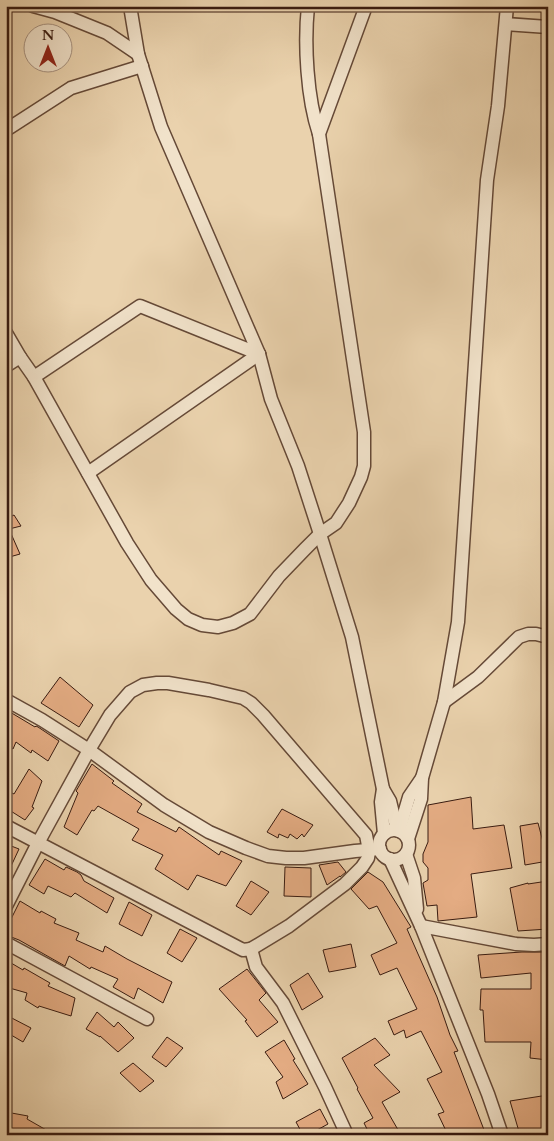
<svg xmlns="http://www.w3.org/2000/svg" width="554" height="1141" font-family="Cardo,serif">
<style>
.building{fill:#e4ac83;stroke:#391b10}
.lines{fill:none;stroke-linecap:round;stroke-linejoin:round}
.minor-casing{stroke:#654937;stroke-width:15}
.minor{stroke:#f1e2ca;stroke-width:12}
</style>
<rect width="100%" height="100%" fill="#ead2ad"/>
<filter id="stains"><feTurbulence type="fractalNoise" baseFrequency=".004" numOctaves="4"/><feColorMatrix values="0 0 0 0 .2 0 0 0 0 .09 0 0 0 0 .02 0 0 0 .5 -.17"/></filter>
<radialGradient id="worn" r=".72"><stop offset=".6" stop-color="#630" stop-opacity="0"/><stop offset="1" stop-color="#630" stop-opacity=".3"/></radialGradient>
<g class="building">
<polygon points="14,515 21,526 9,529 20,554 6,558 6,519"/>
<polygon points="60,677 93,705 79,727 41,703"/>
<polygon points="10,712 35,727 36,726 38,727 59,741 48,761 32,750 31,753 16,742 13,749 6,745 6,719"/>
<polygon points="92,764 114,781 112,783 142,804 137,812 176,832 179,827 219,855 221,851 242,861 226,886 197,875 188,890 155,869 163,855 132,840 139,829 98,806 94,811 92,810 77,835 64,827 78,793 76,791"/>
<polygon points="29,769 42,781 32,807 34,808 25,820 6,808 6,790 14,794"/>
<polygon points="471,797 473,829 504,825 512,868 471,874 477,917 438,921 437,905 427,906 423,883 428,880 428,868 423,862 423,854 428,842 428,805"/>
<polygon points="282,809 313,825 304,837 302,834 297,839 290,834 288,838 279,834 278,838 267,832"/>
<polygon points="538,823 548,861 525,865 520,826"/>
<polygon points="6,844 19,849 6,877"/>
<polygon points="45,859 64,870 66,867 77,872 81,875 84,881 114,898 107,913 75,893 71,897 48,886 44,894 29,885"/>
<polygon points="338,862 346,872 340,877 340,876 327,885 319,865"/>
<polygon points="285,867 311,868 311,897 284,896"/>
<polygon points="368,872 383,882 411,927 407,929 437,997 450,1035 458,1051 454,1052 486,1135 448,1135 438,1114 444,1112 427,1079 442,1072 421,1031 406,1038 404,1030 394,1035 388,1021 417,1009 397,968 380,975 371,955 397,943 377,906 369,909 351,889"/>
<polygon points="251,881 269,892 251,915 236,906"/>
<polygon points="548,881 548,929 518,931 510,888 528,883 528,884"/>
<polygon points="20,901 40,913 41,911 56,919 54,923 79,933 76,940 103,952 105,946 127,959 172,982 163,1003 138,988 134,999 113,987 118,979 91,967 90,969 69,956 65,966 19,940 6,935 6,929"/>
<polygon points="129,902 152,915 142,936 119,924"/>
<polygon points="180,929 197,938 182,962 167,953"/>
<polygon points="351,944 356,967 329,972 323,950"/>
<polygon points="522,952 548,952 548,1060 530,1058 531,1042 485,1042 483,1010 480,1010 481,989 531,989 531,973 481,978 478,955"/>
<polygon points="6,960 23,970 24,968 50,983 48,986 75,998 71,1016 39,1006 38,1008 25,1000 27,993 6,987"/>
<polygon points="247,969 266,993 259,1000 278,1022 257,1037 245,1021 247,1020 219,989"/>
<polygon points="308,973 323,997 302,1010 290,985"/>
<polygon points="97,1012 114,1027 118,1022 134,1038 118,1052 100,1036 100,1037 86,1029"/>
<polygon points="6,1015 31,1028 23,1042 6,1032"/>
<polygon points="167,1037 183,1048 166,1067 152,1057"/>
<polygon points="375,1038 390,1055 374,1065 400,1092 382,1102 401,1135 370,1135 364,1123 373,1118 357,1089 358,1088 342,1058"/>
<polygon points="284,1040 295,1059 293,1060 308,1084 283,1099 276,1082 283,1077 265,1052"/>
<polygon points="133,1063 154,1081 140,1092 120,1073"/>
<polygon points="548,1095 548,1131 520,1135 510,1101"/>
<polygon points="320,1109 328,1124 308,1135 303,1135 296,1122"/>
<polygon points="6,1112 28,1116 27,1119 55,1135 13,1135 6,1132"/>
</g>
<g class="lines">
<defs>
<g id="minor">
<polyline points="33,6 55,12 107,33 138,54"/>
<polyline points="130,6 138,54 161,127 259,354 271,399 298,466 320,534 352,637 383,789 381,802 384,834"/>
<path d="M308 6C304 44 307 98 319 134"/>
<polyline points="506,24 548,27"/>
<polyline points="6,130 71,88 142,66"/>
<polyline points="6,333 20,357 34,377 127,543 151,580 176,609 188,619 202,625 218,627 233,623 250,614 279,576 305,549 320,534 336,523 349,503 361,477 364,466 364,432 319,134 366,6"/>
<polyline points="6,366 20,357"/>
<polyline points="34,377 140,306 259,354"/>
<polyline points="88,473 259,354"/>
<polyline points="6,700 42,720 89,750 164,805 209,832 246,848 268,856 286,858 304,858 355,851 380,849"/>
<polyline points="444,702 478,677 519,637 528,634 536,634 548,637"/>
<polyline points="383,789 390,801 397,830"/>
<polyline points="6,826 243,950 251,949 256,967 283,1003 325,1087 347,1135"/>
<circle cx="394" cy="845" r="15"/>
<polyline points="399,831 409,797 422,778"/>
<polyline points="408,839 421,799 422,778 444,702 458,622 487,180 498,106 507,6"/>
<polyline points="406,854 414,878 417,909"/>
<polyline points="390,859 421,926 488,1094 502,1135"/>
<polyline points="6,906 38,843 89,750 110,715 130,692 143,685 157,683 168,683 209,690 243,698 251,703 263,715 366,835 369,851 368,858 362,867 345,884 289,926 251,949"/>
<polyline points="421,926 516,944 534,945 548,944"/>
<polyline points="6,943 147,1019"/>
</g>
</defs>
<use href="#minor" class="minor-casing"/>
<use href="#minor" class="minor"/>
</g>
<rect width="554" height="1141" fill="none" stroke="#ead2ad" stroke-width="25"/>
<rect x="8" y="8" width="539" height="1126" fill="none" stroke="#391b10" stroke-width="2.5"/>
<rect x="12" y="12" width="529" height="1116" fill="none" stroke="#391b10"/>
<g transform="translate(48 48)"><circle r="24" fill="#f1e2ca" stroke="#a79280"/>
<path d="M0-4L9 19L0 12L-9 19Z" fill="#8f2418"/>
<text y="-8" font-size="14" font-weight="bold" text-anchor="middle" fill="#391b10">N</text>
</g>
<rect width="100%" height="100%" filter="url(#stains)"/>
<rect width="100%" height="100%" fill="url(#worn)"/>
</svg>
